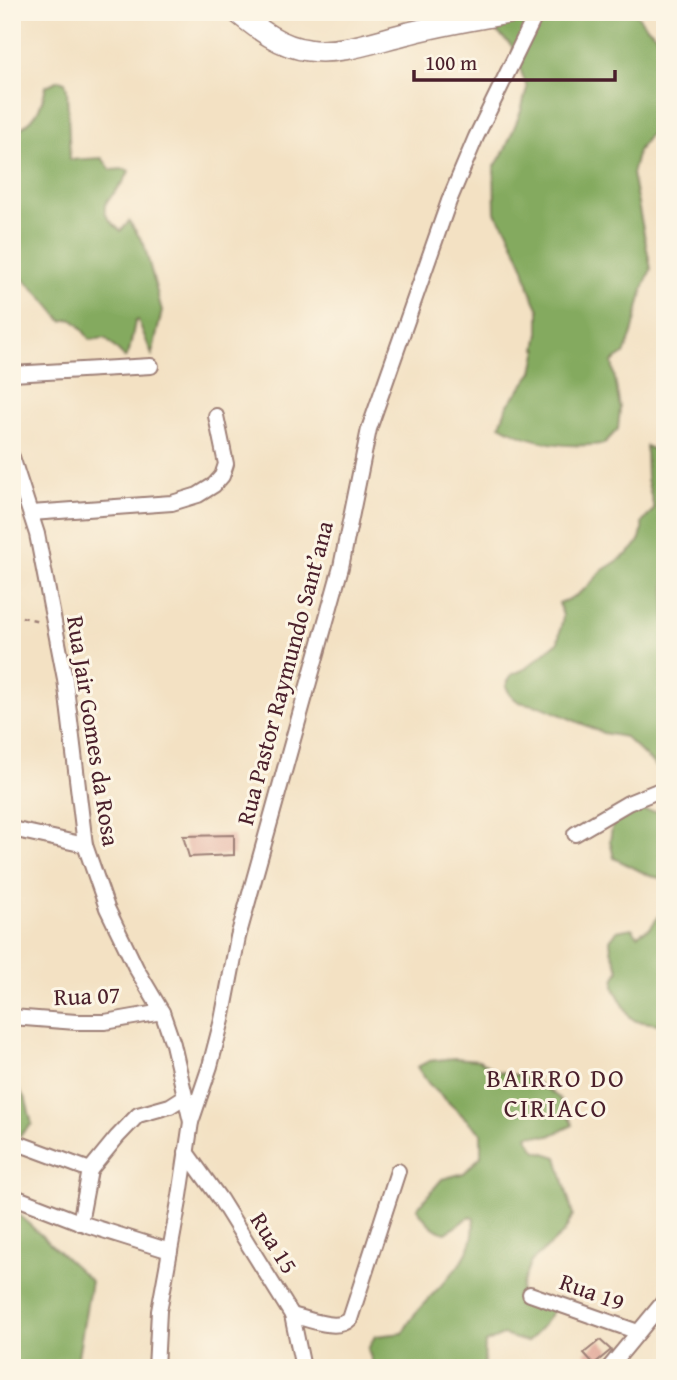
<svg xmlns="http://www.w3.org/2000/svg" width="677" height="1380" font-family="'Gentium Book Plus',serif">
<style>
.forest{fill:#84aa5f;stroke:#676445;stroke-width:2}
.building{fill:#e2a899}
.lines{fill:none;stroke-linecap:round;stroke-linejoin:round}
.street-casing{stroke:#9e8077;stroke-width:18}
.secondary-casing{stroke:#9e8077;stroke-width:24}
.path{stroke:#9e8077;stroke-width:2.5;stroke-dasharray:5 5;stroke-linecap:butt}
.street{stroke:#fff;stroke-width:14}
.secondary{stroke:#fff;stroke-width:21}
.labels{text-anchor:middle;stroke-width:6;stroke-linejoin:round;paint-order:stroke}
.street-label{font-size:24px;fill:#4a1f2b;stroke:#fcf5e5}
.neighbourhood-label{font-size:26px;letter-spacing:2px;fill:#4a1f2b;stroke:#fcf5e5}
</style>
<rect width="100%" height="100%" fill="#fcf5e5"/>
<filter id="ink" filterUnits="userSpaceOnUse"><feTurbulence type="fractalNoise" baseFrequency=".0143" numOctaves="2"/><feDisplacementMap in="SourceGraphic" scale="14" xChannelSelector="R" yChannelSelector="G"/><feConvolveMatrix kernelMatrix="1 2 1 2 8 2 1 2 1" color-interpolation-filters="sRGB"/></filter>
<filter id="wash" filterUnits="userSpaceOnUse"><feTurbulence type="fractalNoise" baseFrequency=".00686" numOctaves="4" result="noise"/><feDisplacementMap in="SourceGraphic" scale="28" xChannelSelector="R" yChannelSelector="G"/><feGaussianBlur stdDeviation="1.57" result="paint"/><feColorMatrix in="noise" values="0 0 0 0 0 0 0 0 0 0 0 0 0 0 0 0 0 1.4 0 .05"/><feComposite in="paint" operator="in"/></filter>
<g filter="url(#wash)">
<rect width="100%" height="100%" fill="#f3e1c3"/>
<g class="forest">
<path d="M504 12H539L543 16H559L570 12H635L644 24 665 43V125L654 128 638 151 632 174 651 269 643 289 632 334 624 354 612 362 620 408 618 429 604 444C566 448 533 444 500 425L507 406 533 372 538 349H536L539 333V310L530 291 524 268 507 229 495 213 494 168 505 150 521 111 527 88 512 46 492 27 484 24Z"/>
<path d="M59 80 65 82 67 89 70 160 102 158 111 170 125 169 129 171C120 199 84 201 121 231L129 221 144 244 162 311 152 355 138 320 135 322 129 352 125 358 105 338 90 340 78 324 71 319 62 321C47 302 33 285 12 271V133C35 122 41 110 46 86Z"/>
<path d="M646 446 665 455V775L625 737 603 733 543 707 519 702 510 695 506 686 511 675 525 669 558 642 563 616 559 603C572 599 583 592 592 582 595 579 599 573 603 570 620 559 645 548 642 523L654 509 647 479Z"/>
<polygon points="626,810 665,812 665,879 650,876 614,858 610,841 614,815"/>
<polygon points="665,908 665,1025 636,1021 630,1017 614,988 614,980 619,970 611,950 610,940 617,931 632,928 637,935 650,928"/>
<path d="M454 1058 479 1060 496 1071 519 1076 539 1084 559 1098 573 1125 550 1136 530 1135 527 1137 535 1150 557 1157 573 1215 564 1233 531 1262 521 1287 520 1296 525 1304 546 1298 556 1306 542 1327 527 1342 503 1335 485 1343 484 1368H374L368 1349 375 1336 403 1333C419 1299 462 1275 472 1240 474 1233 473 1225 474 1218L471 1216 446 1233C433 1231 424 1219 417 1208L442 1179 464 1173 481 1156V1133L429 1084 417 1067 429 1061Z"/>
<polygon points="12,1079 26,1100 32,1124 12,1143"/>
<polygon points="12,1214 18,1214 91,1281 76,1368 12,1368"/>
</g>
<g id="blocks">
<g class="building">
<polygon points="234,835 234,855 189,857 183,836"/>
<polygon points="600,1340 611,1350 594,1364 584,1353"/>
</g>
</g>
</g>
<g filter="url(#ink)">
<use href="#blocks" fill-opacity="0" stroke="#9e8077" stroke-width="2"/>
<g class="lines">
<defs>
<g id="street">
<polyline points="12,374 151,366"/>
<polyline points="12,457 37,534 65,679 85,845 107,908 136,968 162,1012 173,1044 191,1122"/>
<polyline points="31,513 172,503 198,495 214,485 222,476 226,464 216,416"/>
<polyline points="12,829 85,845"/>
<polyline points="575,834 628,803 665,788"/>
<polyline points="12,1017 76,1022 105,1022 162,1012"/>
<polyline points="12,1141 90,1170"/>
<polyline points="186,1152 220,1199 292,1315 303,1368"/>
<polyline points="12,1196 87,1225 170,1251"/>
<polyline points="80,1223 90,1170 117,1137 138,1115 170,1106 184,1097"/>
<polyline points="530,1294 638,1332"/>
<path d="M292 1315C308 1319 338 1332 350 1319L398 1171"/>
<polyline points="156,1368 159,1311 180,1196 191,1122 210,1066 222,1020 238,937 341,567 369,429 449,201 476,137 537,12"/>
<polyline points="609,1368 665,1300"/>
</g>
<path id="secondary" d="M237 12C258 29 281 47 308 50 340 55 378 40 409 33 444 24 479 18 515 12"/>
</defs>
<use href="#street" class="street-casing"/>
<use href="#secondary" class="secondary-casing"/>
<polyline class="path" points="12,615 40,621"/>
<use href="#street" class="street"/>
<use href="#secondary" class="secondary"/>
</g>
</g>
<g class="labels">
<g class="street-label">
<text transform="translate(285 673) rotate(-75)" y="8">Rua Pastor Raymundo Sant’ana</text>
<text transform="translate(93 731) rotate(81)" y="8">Rua Jair Gomes da Rosa</text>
<text transform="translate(87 996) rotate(-2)" y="8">Rua 07</text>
<text transform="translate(274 1243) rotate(58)" y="8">Rua 15</text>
<text transform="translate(592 1292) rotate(20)" y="8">Rua 19</text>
</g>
<g class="neighbourhood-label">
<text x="556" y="1087">BAIRRO DO<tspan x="556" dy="30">CIRIACO</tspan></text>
</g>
</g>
<rect width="677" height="1380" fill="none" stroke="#fcf5e5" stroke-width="42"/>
<path d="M414 70v10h201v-10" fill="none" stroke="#4a1f2b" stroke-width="3.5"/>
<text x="425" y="70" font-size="21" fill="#4a1f2b" stroke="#fcf5e5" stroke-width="5" paint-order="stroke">100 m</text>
</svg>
